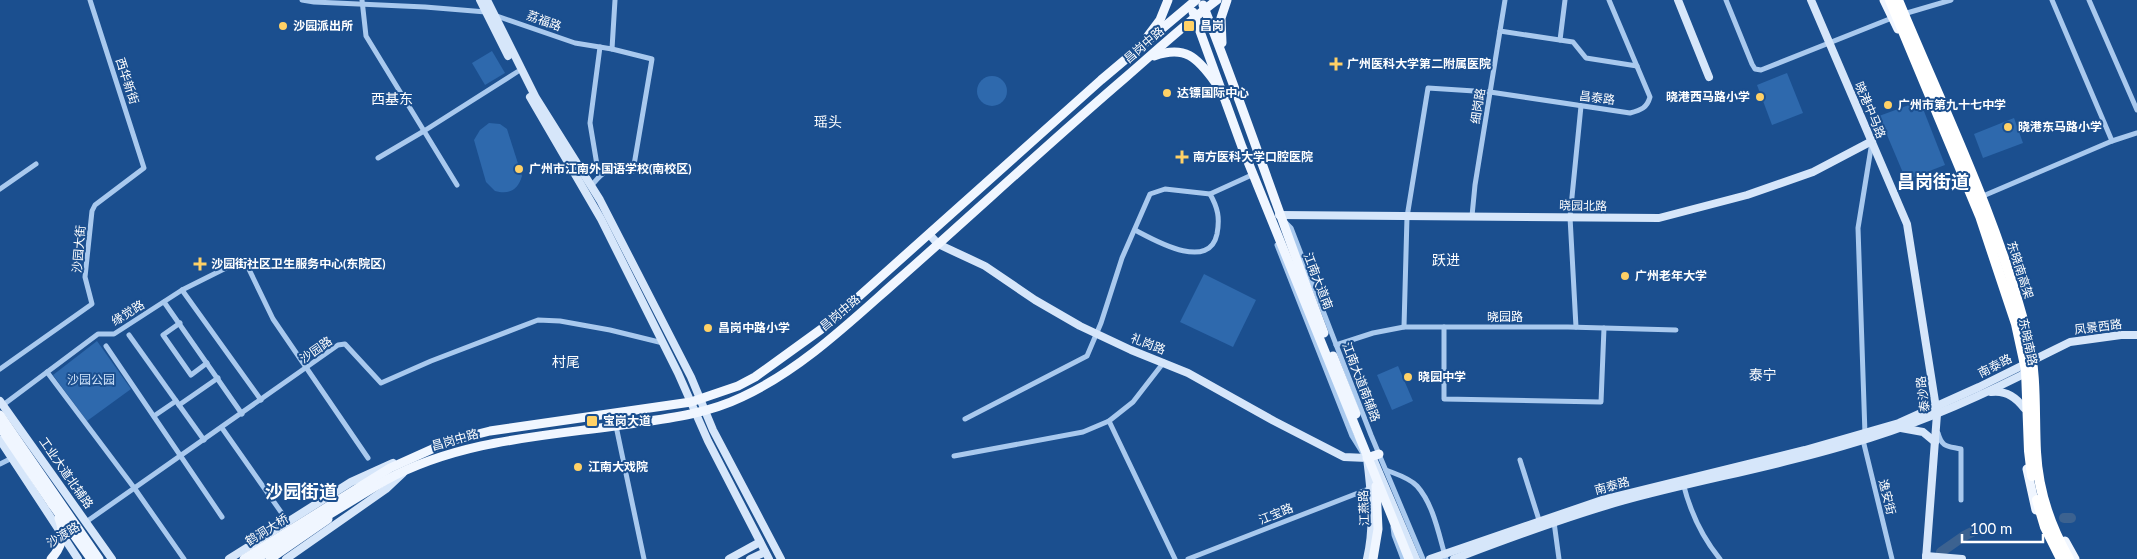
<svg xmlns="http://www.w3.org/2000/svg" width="2137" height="559" font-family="Lato,'Noto Sans SC',sans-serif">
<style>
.green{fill:#2e69ad}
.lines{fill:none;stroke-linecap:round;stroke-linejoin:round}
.river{stroke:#3c6290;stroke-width:10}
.street{stroke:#a9c9ee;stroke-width:5}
.secondary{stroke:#d6e6fa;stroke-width:8}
.primary{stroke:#f0f6ff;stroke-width:9}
.primary-bridge{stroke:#f0f6ff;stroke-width:9}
.highway-bridge{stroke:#fff;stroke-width:10}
.poi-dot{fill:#ffd166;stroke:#1b4f8f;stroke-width:2}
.labels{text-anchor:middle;stroke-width:4;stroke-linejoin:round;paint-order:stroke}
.street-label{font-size:12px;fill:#fff;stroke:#1b4f8f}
.poi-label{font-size:12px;font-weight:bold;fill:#fff;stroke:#1b4f8f;text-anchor:start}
.park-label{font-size:12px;fill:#cfe3fa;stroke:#1b4f8f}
.neighbourhood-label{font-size:14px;fill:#fff;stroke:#1b4f8f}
.district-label{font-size:18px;font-weight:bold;fill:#fff;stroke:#1b4f8f}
</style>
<rect width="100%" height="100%" fill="#1b4f8f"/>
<g class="green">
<polygon points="492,51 505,73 485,85 472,63"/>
<polygon points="1787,73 1803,113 1772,125 1757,85"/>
<circle cx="992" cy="91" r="15"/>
<polygon points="1920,101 1945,165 1906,180 1879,116"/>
<polygon points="2014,118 2023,143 1983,158 1974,134"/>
<path d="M489 123 500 124 507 129 522 176C518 190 509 195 495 191L486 182 474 140 480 130Z"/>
<polygon points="1204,274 1256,300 1233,347 1180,322"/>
<polygon points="97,341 131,389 87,421 53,375"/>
<polygon points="1398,366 1413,401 1392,410 1377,375"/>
</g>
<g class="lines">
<g class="river">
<polyline points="2064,518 2071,518"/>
<polyline points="1941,552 1964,536 1978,529"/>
</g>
<g class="street">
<polyline points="302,0 314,2 425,7 486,12"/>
<polyline points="362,0 366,36 457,185"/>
<polyline points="1726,0 1752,64 1755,69 1761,70 1892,18"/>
<polyline points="2089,0 2137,110"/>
<polyline points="1907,13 1951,0"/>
<polyline points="494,15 575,43 612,49 615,0"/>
<polyline points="1500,31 1573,42 1586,58 1637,66"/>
<polyline points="1560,40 1565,0"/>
<polyline points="2112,141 2137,133"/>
<polyline points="378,158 424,131 517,72"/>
<polyline points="599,177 606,171 633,171 652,59 612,49"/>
<polyline points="591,186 599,177 590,123 600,47"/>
<polyline points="0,189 36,164"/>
<polyline points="1983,196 2112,141 2052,0"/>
<polyline points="1472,216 1475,185 1505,0"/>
<polyline points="1286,223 1291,228 1371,435 1423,559"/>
<path d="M1135 230C1154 240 1209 272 1217 234 1220 218 1218 208 1210 194L1254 174"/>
<polyline points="1277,245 1352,436 1362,452"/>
<polyline points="182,290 261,400"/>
<polyline points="164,302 242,414"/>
<polyline points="180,323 163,335 191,375 207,363"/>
<path d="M1404 327 1407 217 1428 88 1490 92 1630 113C1641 110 1647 108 1650 97L1609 0"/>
<polyline points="1444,327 1444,399 1601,402 1604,328"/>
<polyline points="1576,327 1570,217 1581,106"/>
<polyline points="129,335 204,440"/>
<polyline points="1336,345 1373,333 1404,327 1568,327 1676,330"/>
<polyline points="106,346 222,517"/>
<polyline points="0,369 92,304 85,277 92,211 95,205 144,168 90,0"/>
<polyline points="47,372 135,489 184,559"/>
<polyline points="3,405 98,334 114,334 182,290 244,259 273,319 368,458"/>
<polyline points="179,405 218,378"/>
<polyline points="154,416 176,401"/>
<polyline points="965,419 1087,356 1101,323 1122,258 1150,194 1165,189 1210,194"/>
<polyline points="1109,421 1175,559"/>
<polyline points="616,426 644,559"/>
<polyline points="222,428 288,522"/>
<path d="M1938 433C1942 448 1948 446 1961 449V500"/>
<polyline points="1865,434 1858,228 1872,142"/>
<polyline points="1863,440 1892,559"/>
<polyline points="954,456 1083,432 1109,421 1133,402 1164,362"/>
<polyline points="1520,460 1539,520"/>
<polyline points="0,464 12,458"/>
<path d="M1386 470C1396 474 1410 478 1417 486 1434 505 1439 536 1446 559"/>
<path d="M1683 483C1690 511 1701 536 1720 559"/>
<polyline points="86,522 338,345 345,344 381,383 431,361 538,320 560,321 610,330 663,343"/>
<polyline points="1554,522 1559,559"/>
<polyline points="1393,527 1394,535 1403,559"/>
<polyline points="1188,559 1371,488"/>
</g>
<g class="secondary">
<polyline points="480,0 508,56"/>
<polyline points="487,0 536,98 600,200 691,377 713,430 781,559"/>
<polyline points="1678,0 1709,77"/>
<polyline points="1811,0 1907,224 1937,414 1926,559"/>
<polyline points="530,97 601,219 678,373 708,441 769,559"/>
<polyline points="1279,215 1659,218 1747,195 1813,172 1872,141"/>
<path d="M929 234 938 244 985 266 1035 300 1080 326 1131 350 1188 373 1274 421 1344 457 1367 458C1371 490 1375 526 1367 559"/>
<path d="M1991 392C2005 390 2016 397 2024 408"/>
<polyline points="0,401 112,559"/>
<polyline points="1901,428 1923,432 1935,442"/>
<polyline points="0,440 78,559"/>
<polyline points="1372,456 1416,559"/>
<polyline points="1926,556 1962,559"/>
<polyline points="229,559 351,482 393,463"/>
<polyline points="286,559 386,489 403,473"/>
<polyline points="729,559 760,542"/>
<polyline points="750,559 765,552"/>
<polyline points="1430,559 1602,500 1805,450 1899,423 1979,387 2070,342 2121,335 2137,335"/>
<path d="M1454 559C1509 538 1565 517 1622 501 1697 480 1775 467 1850 444 1910 427 1966 403 2022 375L2028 369"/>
</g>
<g class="primary">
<polyline points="1884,0 1898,29"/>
<path d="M1203 5C1246 113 1282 224 1324 333"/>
<polyline points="1193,12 1242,147 1409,559"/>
<polyline points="1148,36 1160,20 1168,0"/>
<polyline points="1222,43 1221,18 1227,0"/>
<path d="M1154 56C1185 45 1197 57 1215 82"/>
<polyline points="1333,356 1356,414"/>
<polyline points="0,427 52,504"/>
<polyline points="1367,458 1379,454"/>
<polyline points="2027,469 2036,510"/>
<polyline points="2065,541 2075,559"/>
<polyline points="244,559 390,468 450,441 490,431 691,402 738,386 755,377 827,325 1101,80 1196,0"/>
<path d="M256 559 386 480C464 438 551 436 636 423 672 418 709 413 742 397 802 369 851 321 900 278 976 211 1050 142 1126 77 1156 51 1185 24 1217 0"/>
<polyline points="270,559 328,519"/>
<polyline points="1373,559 1378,529 1376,486"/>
</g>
<g class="primary-bridge">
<polyline points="0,415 99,559"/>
<polyline points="52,504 91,559"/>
<path d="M51 559C62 547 65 533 59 518"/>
</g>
<g class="highway-bridge">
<polyline points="1890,0 1980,216 2016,324 2026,370 2029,451 2032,476"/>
<path d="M1898 0C1944 111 1999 222 2028 339 2037 376 2034 414 2036 452 2038 490 2050 526 2069 559"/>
<polyline points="2037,500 2045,527 2061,559"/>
</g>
</g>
<g class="poi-dot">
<circle cx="283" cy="26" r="5"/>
<rect x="1183" y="20" width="12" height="12" rx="2.5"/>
<path d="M1333.5 56.5h5v5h5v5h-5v5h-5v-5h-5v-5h5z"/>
<circle cx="1167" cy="93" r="5"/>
<circle cx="1760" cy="97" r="5"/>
<circle cx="1888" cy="105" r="5"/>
<circle cx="2008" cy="127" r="5"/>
<path d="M1179.5 149.5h5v5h5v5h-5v5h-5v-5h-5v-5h5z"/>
<circle cx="519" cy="169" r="5"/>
<path d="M197.5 256.5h5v5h5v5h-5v5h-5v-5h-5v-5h5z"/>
<circle cx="1625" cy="276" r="5"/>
<circle cx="708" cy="328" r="5"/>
<circle cx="1408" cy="377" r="5"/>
<rect x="586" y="415" width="12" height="12" rx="2.5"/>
<circle cx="578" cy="467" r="5"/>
</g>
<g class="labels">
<g class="street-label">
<text transform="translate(544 21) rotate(20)" y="4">荔福路</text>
<text transform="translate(1144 45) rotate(-41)" y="4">昌岗中路</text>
<text transform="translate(127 81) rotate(72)" y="4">西华新街</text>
<text transform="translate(1597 98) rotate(7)" y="4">昌泰路</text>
<text transform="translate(1478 106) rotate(-81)" y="4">细岗路</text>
<text transform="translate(1870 110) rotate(67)" y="4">晓港中马路</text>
<text transform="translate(1583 206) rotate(1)" y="4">晓园北路</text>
<text transform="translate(79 249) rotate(-85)" y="4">沙园大街</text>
<text transform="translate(2020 270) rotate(72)" y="4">东晓南高架</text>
<text transform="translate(1318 281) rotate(69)" y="4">江南大道南</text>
<text transform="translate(128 313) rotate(-32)" y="4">缘觉路</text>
<text transform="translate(840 313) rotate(-40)" y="4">昌岗中路</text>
<text x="1505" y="321">晓园路</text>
<text transform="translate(2098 327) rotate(-7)" y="4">凤景西路</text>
<text transform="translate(2028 342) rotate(78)" y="4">东晓南路</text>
<text transform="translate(1148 344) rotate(21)" y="4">礼岗路</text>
<text transform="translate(316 350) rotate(-35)" y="4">沙园路</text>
<text transform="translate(1995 366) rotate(-27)" y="4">南泰路</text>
<text transform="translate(1361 382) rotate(69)" y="4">江南大道南辅路</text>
<text transform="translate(1923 394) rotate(-97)" y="4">泰沙路</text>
<text transform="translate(455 440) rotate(-16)" y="4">昌岗中路</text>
<text transform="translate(66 473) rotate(55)" y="4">工业大道北辅路</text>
<text transform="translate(1612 486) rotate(-15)" y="4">南泰路</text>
<text transform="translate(1887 497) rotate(76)" y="4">逸安街</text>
<text transform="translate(1364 508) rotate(-92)" y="4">江燕路</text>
<text transform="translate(1276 514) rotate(-22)" y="4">江宝路</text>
<text transform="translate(267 530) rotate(-32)" y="4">鹤洞大桥</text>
<text transform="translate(63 535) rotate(-31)" y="4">沙渡路</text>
</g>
<g class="poi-label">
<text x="293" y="30">沙园派出所</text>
<text x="1200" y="30">昌岗</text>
<text x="1347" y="68">广州医科大学第二附属医院</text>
<text x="1177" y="97">达镖国际中心</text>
<text x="1750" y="101" text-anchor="end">晓港西马路小学</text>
<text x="1898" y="109">广州市第九十七中学</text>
<text x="2018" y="131">晓港东马路小学</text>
<text x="1193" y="161">南方医科大学口腔医院</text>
<text x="529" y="173">广州市江南外国语学校(南校区)</text>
<text x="211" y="268">沙园街社区卫生服务中心(东院区)</text>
<text x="1635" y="280">广州老年大学</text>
<text x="718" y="332">昌岗中路小学</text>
<text x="1418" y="381">晓园中学</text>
<text x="603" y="425">宝岗大道</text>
<text x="588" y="471">江南大戏院</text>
</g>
<g class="park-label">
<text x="91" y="384">沙园公园</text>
</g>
<g class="neighbourhood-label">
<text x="392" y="104">西基东</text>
<text x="828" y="127">瑶头</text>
<text x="1446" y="265">跃进</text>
<text x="566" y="367">村尾</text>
<text x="1763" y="380">泰宁</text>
</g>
<g class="district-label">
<text x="1933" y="188">昌岗街道</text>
<text x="301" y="498">沙园街道</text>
</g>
</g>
<path d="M1962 534v8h81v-8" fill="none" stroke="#ffffff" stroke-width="2.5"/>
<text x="1970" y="534" font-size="15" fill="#ffffff" stroke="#1b4f8f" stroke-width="4" paint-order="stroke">100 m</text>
</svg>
